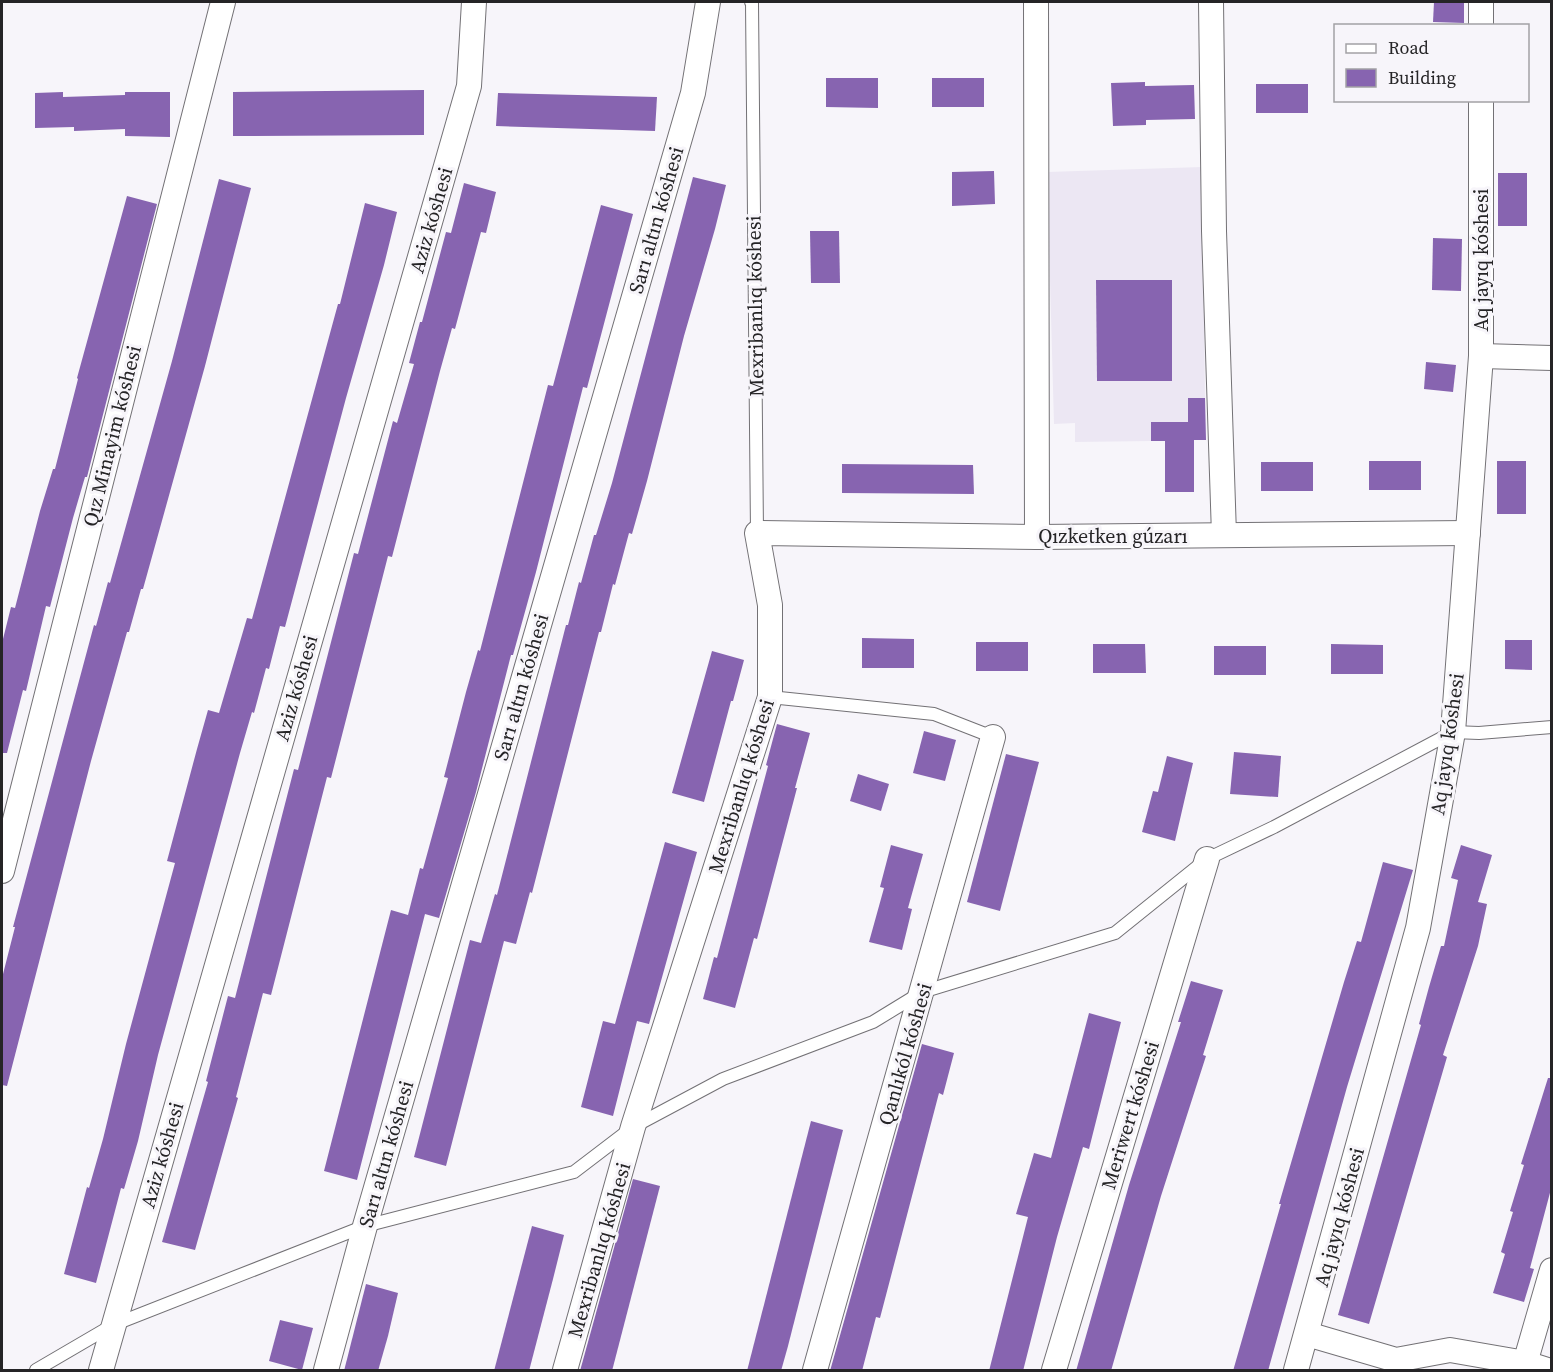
<svg xmlns="http://www.w3.org/2000/svg" width="1553" height="1372" font-family="'Source Serif 4',serif">
<style>
.built{fill:#ece7f3}
.building{fill:#8764b0}
.lines{fill:none;stroke-linecap:round;stroke-linejoin:round}
.service-casing{stroke:#737175;stroke-width:14}
.minor-casing{stroke:#737175;stroke-width:26}
.service{stroke:#fff;stroke-width:12}
.minor{stroke:#fff;stroke-width:24}
.labels{text-anchor:middle;stroke-width:6;stroke-linejoin:round;paint-order:stroke}
.street-label{font-size:20px;fill:#252426;stroke:#f7f5fa}
</style>
<rect width="100%" height="100%" fill="#f7f5fa"/>
<polygon class="built" points="1202,167 1205,398 1188,398 1188,422 1151,422 1151,441 1075,442 1075,423 1054,424 1047,172"/>
<g class="building">
<polygon points="1434,2 1464,2 1464,23 1433,22"/>
<polygon points="826,78 878,78 878,108 826,107"/>
<rect x="932" y="78" width="52" height="29"/>
<polygon points="1145,82 1145,86 1194,85 1195,119 1146,120 1146,125 1113,126 1111,83"/>
<rect x="1256" y="84" width="52" height="29"/>
<polygon points="424,90 424,135 233,136 233,92"/>
<polygon points="63,92 63,97 125,95 125,92 170,92 170,137 125,136 125,129 74,131 74,127 35,128 35,93"/>
<polygon points="498,93 657,97 655,131 496,126"/>
<polygon points="994,171 995,204 952,206 952,172"/>
<rect x="1498" y="173" width="29" height="53"/>
<polygon points="693,177 726,185 715,229 684,336 647,481 632,534 629,533 615,585 613,584 601,632 599,632 532,893 530,892 516,944 504,941 446,1166 414,1157 470,940 481,943 495,894 497,895 566,625 568,625 579,582 581,583 594,535 596,535 612,483"/>
<polygon points="219,179 251,188 205,366 143,589 141,589 129,632 127,632 91,761 7,1086 2,1085 2,978 15,927 13,927 94,625 96,626 108,582 110,583 172,361"/>
<polygon points="464,183 496,192 486,233 481,232 455,329 452,328 440,371 392,557 388,556 331,778 327,777 271,995 263,993 236,1097 238,1098 195,1250 162,1242 208,1082 206,1081 228,996 235,998 294,769 298,770 354,553 358,554 393,421 397,423 414,364 409,363 420,322 422,322 446,232 451,233"/>
<polygon points="127,196 157,204 87,477 85,477 73,518 50,607 46,606 26,691 23,690 7,753 2,753 2,643 11,607 15,608 40,511 53,469 55,469 78,379 77,378"/>
<polygon points="365,203 397,212 384,265 346,398 285,627 280,626 269,669 266,668 254,713 252,712 240,753 158,1055 138,1141 124,1189 121,1188 96,1283 64,1274 87,1187 89,1188 103,1139 126,1044 175,863 167,861 197,749 208,710 219,713 247,618 252,619 338,304 340,304"/>
<polygon points="601,205 633,214 587,388 583,387 536,572 513,655 511,655 476,792 439,918 425,914 357,1180 324,1171 391,910 408,915 420,868 423,869 448,778 444,777 466,692 478,650 480,651 548,385 553,386"/>
<polygon points="810,231 839,231 840,283 811,283"/>
<polygon points="1433,238 1462,239 1461,291 1432,290"/>
<polygon points="1096,280 1172,280 1172,381 1097,381"/>
<polygon points="1426,362 1456,365 1453,392 1424,389"/>
<polygon points="1188,398 1205,398 1206,440 1194,440 1194,492 1165,492 1165,441 1151,441 1151,422 1188,422"/>
<rect x="1369" y="461" width="52" height="29"/>
<rect x="1497" y="461" width="29" height="53"/>
<rect x="1261" y="462" width="52" height="29"/>
<polygon points="842,464 973,465 974,494 842,493"/>
<polygon points="862,638 914,639 914,668 862,668"/>
<polygon points="1505,640 1532,640 1532,670 1505,669"/>
<rect x="976" y="642" width="52" height="29"/>
<polygon points="1093,644 1145,644 1146,673 1093,673"/>
<polygon points="1331,644 1383,645 1383,674 1331,674"/>
<rect x="1214" y="646" width="52" height="29"/>
<polygon points="712,651 744,660 733,701 731,701 704,802 672,793"/>
<polygon points="777,724 810,733 795,788 797,788 757,939 754,938 735,1008 703,999 714,957 717,958 768,766 766,765"/>
<polygon points="924,731 956,740 945,781 913,773"/>
<polygon points="1234,752 1281,756 1278,797 1230,794"/>
<polygon points="1006,754 1039,762 1000,911 967,902"/>
<polygon points="1167,756 1193,763 1175,841 1142,832 1153,791 1158,792"/>
<polygon points="858,774 889,784 881,811 850,801"/>
<polygon points="665,842 697,852 649,1024 637,1021 613,1116 581,1107 603,1021 615,1024"/>
<polygon points="891,845 923,854 908,908 912,909 902,950 869,942 884,888 880,887"/>
<polygon points="1461,845 1492,855 1478,902 1487,904 1478,946 1443,1055 1447,1057 1369,1324 1338,1315 1421,1025 1419,1024 1429,987 1441,946 1444,946 1458,880 1451,878"/>
<polygon points="1383,862 1413,870 1347,1087 1268,1371 1233,1371 1281,1204 1279,1204 1344,982 1357,941 1361,942"/>
<polygon points="1191,981 1223,990 1203,1055 1206,1056 1161,1196 1111,1371 1076,1371 1129,1185 1181,1022 1178,1022"/>
<polygon points="1089,1013 1121,1022 1089,1149 1083,1147 1057,1237 1023,1371 989,1371 1028,1217 1016,1214 1034,1153 1051,1158"/>
<polygon points="922,1044 954,1053 943,1095 939,1093 880,1318 876,1317 862,1371 830,1371"/>
<polygon points="1548,1078 1551,1078 1551,1189 1530,1268 1534,1269 1524,1302 1493,1293 1505,1254 1501,1252 1513,1212 1510,1211 1524,1165 1521,1164"/>
<polygon points="811,1121 843,1130 788,1346 781,1371 747,1371"/>
<polygon points="633,1179 660,1186 612,1371 580,1371"/>
<polygon points="532,1226 564,1235 553,1279 529,1371 494,1371"/>
<polygon points="366,1284 398,1293 388,1336 378,1371 344,1371"/>
<polygon points="280,1320 313,1328 302,1370 269,1361"/>
</g>
<g class="lines">
<defs>
<g id="service">
<polyline points="751,2 752,3 757,533"/>
<polyline points="770,697 934,714 993,737"/>
<polyline points="36,1370 113,1325 365,1226 574,1172 633,1127 723,1079 873,1022 922,992 1115,933 1207,859 1274,827 1453,732 1479,733 1552,727"/>
</g>
<g id="minor">
<polyline points="1036,2 1037,537"/>
<polyline points="1211,2 1214,231 1224,535"/>
<polyline points="1481,2 1481,26"/>
<polyline points="1481,356 1552,358"/>
<polyline points="2,871 223,2"/>
<polyline points="1307,1334 1396,1360 1450,1350 1525,1363 1547,1370"/>
<polyline points="101,1370 469,86 474,2"/>
<polyline points="326,1370 365,1226 693,93 708,2"/>
<polyline points="565,1370 633,1127 770,697 770,605 757,533 1037,537 1468,533"/>
<polyline points="815,1370 993,737"/>
<polyline points="1054,1370 1207,859"/>
<polyline points="1296,1370 1418,928 1453,732 1481,356 1481,100"/>
<polyline points="1523,1370 1552,1270"/>
</g>
</defs>
<use href="#service" class="service-casing"/>
<use href="#minor" class="minor-casing"/>
<use href="#service" class="service"/>
<use href="#minor" class="minor"/>
</g>
<g class="labels">
<g class="street-label">
<text transform="translate(431 220) rotate(-74)" y="7">Aziz kóshesi</text>
<text transform="translate(656 220) rotate(-74)" y="7">Sarı altın kóshesi</text>
<text transform="translate(1481 260) rotate(-90)" y="7">Aq jayıq kóshesi</text>
<text transform="translate(755 306) rotate(-91)" y="7">Mexribanlıq kóshesi</text>
<text transform="translate(112 436) rotate(-76)" y="7">Qız Minayim kóshesi</text>
<text x="1113" y="543">Qızketken gúzarı</text>
<text transform="translate(521 687) rotate(-74)" y="7">Sarı altın kóshesi</text>
<text transform="translate(296 688) rotate(-74)" y="7">Aziz kóshesi</text>
<text transform="translate(1447 744) rotate(-82)" y="7">Aq jayıq kóshesi</text>
<text transform="translate(741 786) rotate(-73)" y="7">Mexribanlıq kóshesi</text>
<text transform="translate(905 1054) rotate(-74)" y="7">Qanlıkól kóshesi</text>
<text transform="translate(1130 1115) rotate(-73)" y="7">Meriwert kóshesi</text>
<text transform="translate(386 1154) rotate(-74)" y="7">Sarı altın kóshesi</text>
<text transform="translate(162 1155) rotate(-74)" y="7">Aziz kóshesi</text>
<text transform="translate(1339 1217) rotate(-75)" y="7">Aq jayıq kóshesi</text>
<text transform="translate(599 1250) rotate(-74)" y="7">Mexribanlıq kóshesi</text>
</g>
</g>
<rect width="1553" height="1372" fill="none" stroke="#252426" stroke-width="6"/>
<rect x="1334" y="24" width="195" height="78" fill="#f7f5fa" stroke="#a3a1a5" stroke-width="1.5"/>
<rect x="1346" y="44" width="30" height="9" fill="#ffffff" stroke="#a3a1a5" stroke-width="1.5"/>
<text x="1388" y="54" font-size="18" fill="#252426">Road</text>
<rect x="1346" y="69" width="30" height="18" fill="#8764b0" stroke="#a3a1a5" stroke-width="1.5"/>
<text x="1388" y="84" font-size="18" fill="#252426">Building</text>
</svg>
